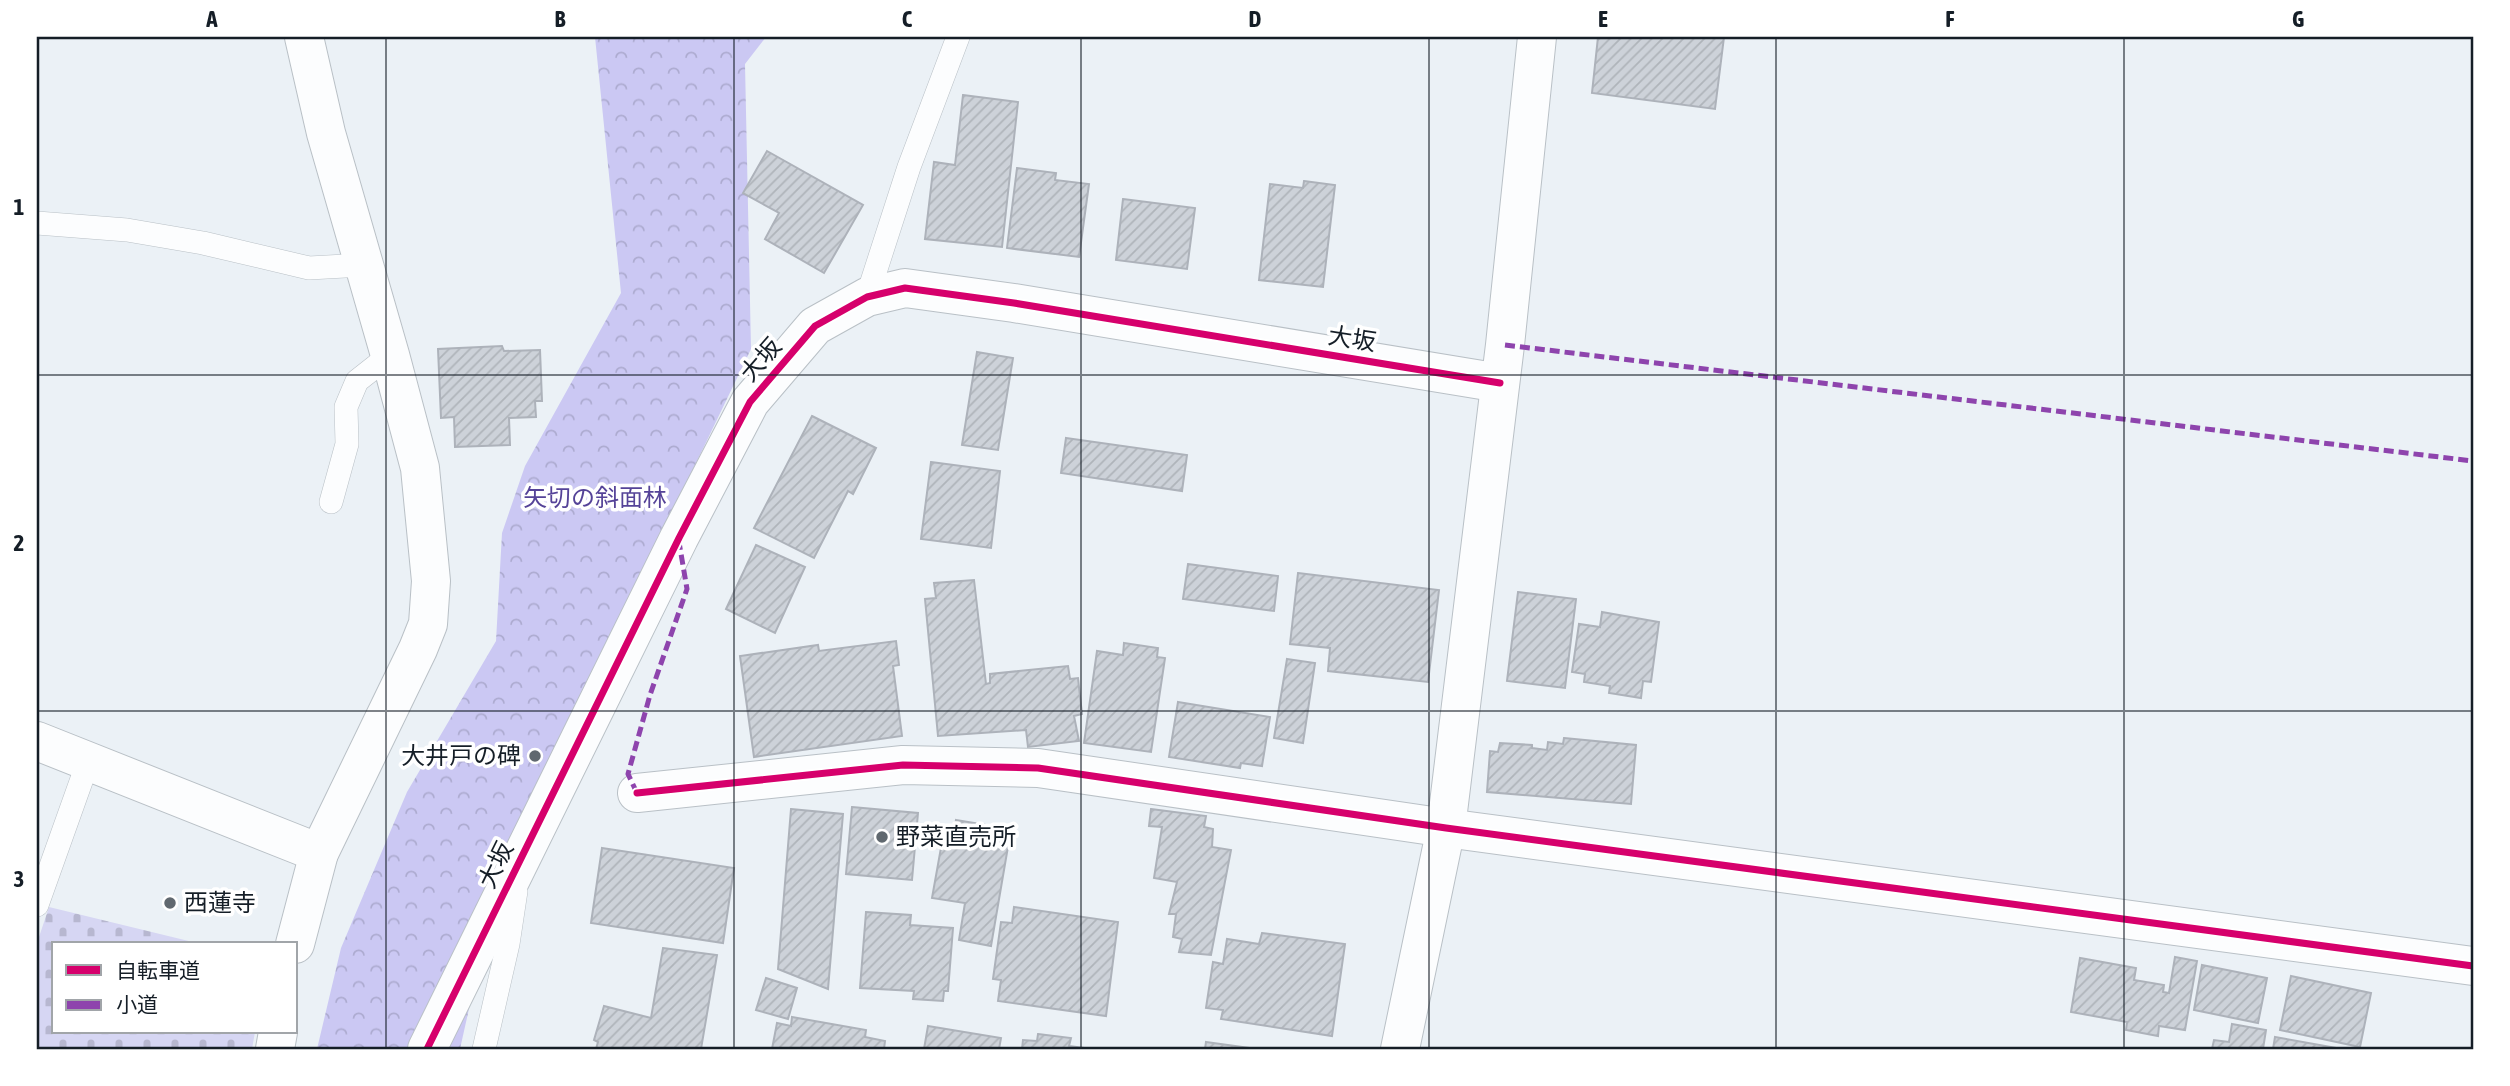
<svg xmlns="http://www.w3.org/2000/svg" width="2510" height="1086" font-family="'Asap Condensed','Noto Sans JP',sans-serif">
<style>
.forest{fill:url(#forest-crowns)}
.cemetery{fill:url(#cemetery-stones)}
.building{fill:url(#building-hatch);stroke:#adb2ba;stroke-width:2}
.lines{fill:none;stroke-linecap:round;stroke-linejoin:round}
.lane-casing{stroke:#b9c0c6;stroke-width:24}
.street-casing{stroke:#b9c0c6;stroke-width:40}
.lane{stroke:#fcfdfe;stroke-width:23}
.street{stroke:#fcfdfe;stroke-width:38}
.quiet{stroke:#8e44ad;stroke-width:5;stroke-dasharray:10 5;stroke-linecap:butt}
.cycleway-casing{stroke:#fff;stroke-width:11}
.cycleway{stroke:#d6006c;stroke-width:7}
.grid{fill:none;stroke:#151e27;stroke-width:2;stroke-opacity:0.55}
.poi-dot{fill:#60686f;stroke:#fff;stroke-width:2.5}
.labels{text-anchor:middle;stroke-width:7;stroke-linejoin:round;paint-order:stroke}
.street-label{font-size:24px;fill:#151e27;stroke:#fff}
.park-label{font-size:24px;fill:#554398;stroke:#fff}
.poi-label{font-size:24px;fill:#151e27;stroke:#fff;text-anchor:start}
.neatline{fill:none;stroke:#151e27;stroke-width:2.5}
.grid-label{font-size:23px;text-anchor:middle;font-weight:bold;fill:#151e27}
</style>
<defs>
<pattern id="forest-crowns" width="20" height="18" patternUnits="userSpaceOnUse" patternTransform="scale(1.75)"><rect width="20" height="18" fill="#cbc8f3"/><path d="M2 6a3 3 0 1 1 6 0M12 15a3 3 0 1 1 6 0" fill="none" stroke="#adabd0"/></pattern>
<pattern id="cemetery-stones" width="16" height="16" patternUnits="userSpaceOnUse" patternTransform="scale(1.75)"><rect width="16" height="16" fill="#d6d6f3"/><path d="M2 7V4a2 2 0 0 1 4 0v3zM10 15v-3a2 2 0 0 1 4 0v3z" fill="#b7b7d0"/></pattern>
<pattern id="building-hatch" width="6" height="6" patternUnits="userSpaceOnUse" patternTransform="scale(1.75)"><rect width="6" height="6" fill="#cdd2d9"/><path d="M-1 1l2-2M0 6l6-6M5 7l2-2" fill="none" stroke="#afb4ba"/></pattern>
</defs>
<rect width="100%" height="100%" fill="#ebf1f6"/>
<polygon class="forest" points="595,37 766,37 745,64 751,349 500,870 460,1049 317,1049 341,948 407,792 496,641 502,533 525,466 621,293"/>
<polygon class="cemetery" points="49,907 201,944 54,944 54,1032 255,1032 252,1049 37,1049 37,943"/>
<g class="building">
<polygon points="1598,37 1724,37 1715,109 1592,93"/>
<polygon points="963,95 1018,102 1002,247 925,239 934,162 955,165"/>
<polygon points="767,151 863,205 824,273 765,239 779,213 743,193"/>
<polygon points="1017,168 1056,173 1055,180 1089,184 1079,257 1007,248"/>
<polygon points="1304,181 1335,185 1323,287 1259,280 1270,184 1303,188"/>
<polygon points="1123,199 1195,208 1187,269 1116,260"/>
<polygon points="502,346 504,351 540,350 542,401 535,401 536,417 509,418 510,445 455,447 454,417 441,418 438,349"/>
<polygon points="977,352 1013,358 998,450 962,445"/>
<polygon points="812,416 876,448 853,494 848,491 814,558 754,528"/>
<polygon points="1066,438 1187,455 1182,491 1061,473"/>
<polygon points="931,462 1000,471 991,548 921,539"/>
<polygon points="756,545 805,567 775,633 726,609"/>
<polygon points="1188,564 1278,576 1274,611 1183,599"/>
<polygon points="1298,573 1439,590 1428,682 1328,671 1330,648 1290,644"/>
<polygon points="974,580 986,684 990,683 990,674 1068,666 1070,679 1078,678 1082,714 1074,716 1079,741 1028,747 1026,730 938,736 925,599 936,598 934,583"/>
<polygon points="1518,592 1576,599 1565,688 1507,681"/>
<polygon points="1602,612 1659,622 1651,682 1643,681 1641,698 1609,693 1610,686 1584,682 1585,674 1572,672 1579,624 1600,627"/>
<polygon points="896,641 899,665 893,666 902,736 754,757 740,656 818,645 819,651"/>
<polygon points="1124,643 1158,648 1157,657 1165,658 1151,752 1084,743 1097,651 1123,655"/>
<polygon points="1287,659 1315,663 1303,743 1274,738"/>
<polygon points="1178,702 1270,717 1262,766 1241,763 1240,768 1169,757"/>
<polygon points="1564,738 1636,745 1631,804 1487,792 1490,751 1498,752 1500,743 1532,745 1532,748 1547,750 1548,742 1563,744"/>
<polygon points="852,807 918,813 912,880 846,874"/>
<polygon points="791,809 843,814 828,989 778,969"/>
<polygon points="1151,809 1206,816 1204,827 1213,829 1212,847 1231,850 1211,955 1179,952 1182,939 1173,937 1176,914 1169,914 1177,882 1154,878 1162,827 1149,826"/>
<polygon points="956,820 1011,829 991,946 959,940 965,903 932,898 942,842 952,843"/>
<polygon points="602,848 734,868 723,943 591,923"/>
<polygon points="1014,907 1118,922 1106,1016 998,1001 1001,980 993,979 1001,922 1012,923"/>
<polygon points="866,912 911,915 910,925 953,928 948,991 944,991 943,1001 913,999 914,991 860,988"/>
<polygon points="1262,933 1345,944 1332,1036 1221,1019 1223,1010 1206,1008 1213,962 1223,964 1227,939 1259,944"/>
<polygon points="663,948 717,955 701,1049 596,1049 598,1042 594,1040 604,1006 651,1018"/>
<polygon points="2175,957 2197,961 2185,1030 2159,1026 2158,1036 2126,1030 2127,1022 2071,1012 2080,958 2136,968 2134,980 2164,985 2163,992 2169,993"/>
<polygon points="2202,965 2267,978 2258,1023 2194,1010"/>
<polygon points="2291,976 2371,993 2360,1047 2280,1030"/>
<polygon points="766,978 797,988 788,1019 756,1010"/>
<polygon points="792,1017 866,1030 865,1037 885,1041 884,1049 772,1049 777,1023 791,1026"/>
<polygon points="2232,1024 2266,1030 2263,1049 2212,1049 2214,1040 2229,1042"/>
<polygon points="928,1026 1001,1038 999,1049 924,1049"/>
<polygon points="1038,1034 1071,1038 1069,1046 1092,1049 1022,1049 1023,1040 1037,1041"/>
<polygon points="2275,1037 2342,1049 2273,1049"/>
<polygon points="1206,1042 1257,1049 1205,1049"/>
</g>
<g class="lines">
<defs>
<g id="lane">
<polyline points="37,223 127,230 203,243 309,268 363,265"/>
<polyline points="867,297 909,167 958,37"/>
<polyline points="331,502 347,444 346,407 357,381 390,355"/>
<polyline points="37,905 88,762"/>
<polyline points="484,1049 508,944 516,891"/>
</g>
<g id="street">
<polyline points="37,741 319,853"/>
<polyline points="637,793 903,765 1038,768 1446,828 2473,966"/>
<polyline points="295,944 319,853 418,649 428,624 431,581 420,468 390,355 326,133 304,37"/>
<polyline points="275,1049 278,1032"/>
<polyline points="427,1049 679,538 750,402 815,326 867,297 905,288 1014,303 1500,383"/>
<polyline points="1400,1049 1446,828 1505,345 1537,37"/>
</g>
</defs>
<use href="#lane" class="lane-casing"/>
<use href="#street" class="street-casing"/>
<use href="#lane" class="lane"/>
<use href="#street" class="street"/>
<g class="quiet">
<polyline points="1505,345 2473,461"/>
<polyline points="637,793 628,774 650,695 687,589 679,542"/>
</g>
<defs>
<g id="cycleway">
<polyline points="637,793 903,765 1038,768 1446,828 2473,966"/>
<polyline points="427,1049 679,538 750,402 815,326 867,297 905,288 1014,303 1500,383"/>
</g>
</defs>
<use href="#cycleway" class="cycleway-casing"/>
<use href="#cycleway" class="cycleway"/>
</g>
<path class="grid" d="M386 37V1049M734 37V1049M1081 37V1049M1429 37V1049M1776 37V1049M2124 37V1049M37 375H2473M37 711H2473"/>
<g class="poi-dot">
<circle cx="535" cy="756" r="7"/>
<circle cx="882" cy="837" r="7"/>
<circle cx="170" cy="903" r="7"/>
</g>
<g class="labels">
<g class="street-label">
<text transform="translate(1352 339) rotate(9)" y="8">大坂</text>
<text transform="translate(761 360) rotate(-49)" y="8">大坂</text>
<text transform="translate(496 865) rotate(-64)" y="8">大坂</text>
</g>
<g class="park-label">
<text x="595" y="506">矢切の斜面林</text>
</g>
<g class="poi-label">
<text x="521" y="764" text-anchor="end">大井戸の碑</text>
<text x="896" y="845">野菜直売所</text>
<text x="184" y="911">西蓮寺</text>
</g>
</g>
<rect width="2510" height="1086" fill="none" stroke="#ffffff" stroke-width="77"/>
<rect x="52" y="942" width="245" height="91" fill="#ffffff" stroke="#a1a5a9" stroke-width="2"/>
<rect x="66" y="965" width="35" height="10" fill="#d6006c" stroke="#a1a5a9" stroke-width="2"/>
<text x="116" y="978" font-size="21" fill="#151e27">自転車道</text>
<rect x="66" y="1000" width="35" height="10" fill="#8e44ad" stroke="#a1a5a9" stroke-width="2"/>
<text x="116" y="1012" font-size="21" fill="#151e27">小道</text>
<rect x="38" y="38" width="2434" height="1010" class="neatline"/>
<g class="grid-label">
<text x="212" y="27">A</text>
<text x="560" y="27">B</text>
<text x="907" y="27">C</text>
<text x="1255" y="27">D</text>
<text x="1603" y="27">E</text>
<text x="1950" y="27">F</text>
<text x="2298" y="27">G</text>
<text x="19" y="215">1</text>
<text x="19" y="551">2</text>
<text x="19" y="887">3</text>
</g>
</svg>
